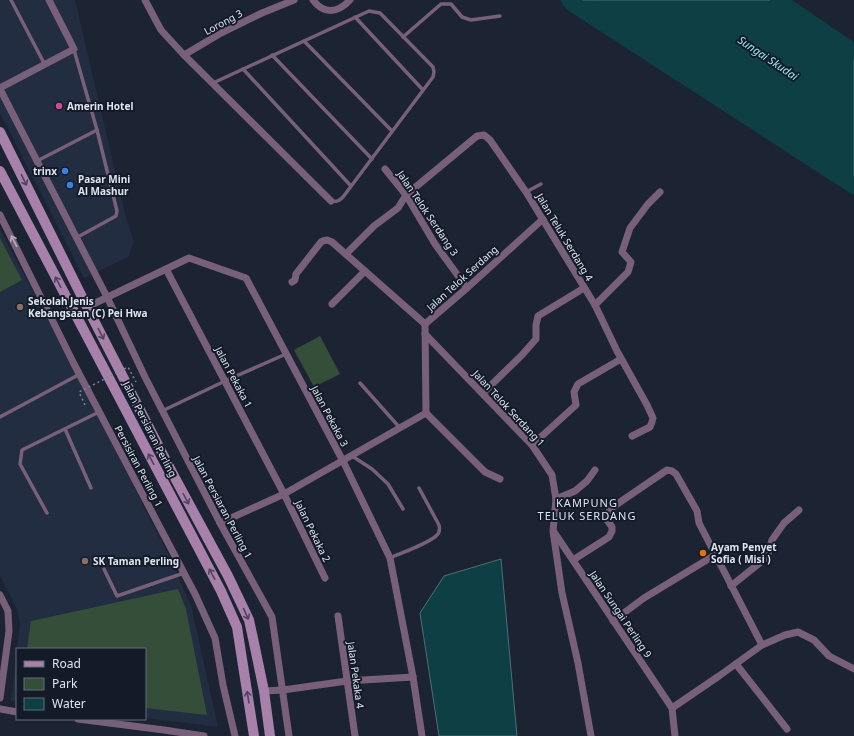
<svg xmlns="http://www.w3.org/2000/svg" width="854" height="736" font-family="'Noto Sans',sans-serif">
<style>
.built{fill:#222d42}
.green{fill:#344e39}
.water{fill:#0e3f45;stroke:#4c7078}
.lines{fill:none;stroke-linecap:round;stroke-linejoin:round}
.river{stroke:#0e3f45;stroke-width:16}
.lane{stroke:#78607a;stroke-width:3.5}
.street{stroke:#78607a;stroke-width:7}
.secondary{stroke:#a881ab;stroke-width:10}
.path-bridge{stroke:#7e8591;stroke-width:1.5;stroke-dasharray:2 3;stroke-linecap:butt}
.oneway{stroke:#4f445d}
.oneway2{stroke:#b5afc0}
.hotel-dot{fill:#d1479c;stroke:#131b29;stroke-width:1.5}
.shop-dot{fill:#3f7fe0;stroke:#131b29;stroke-width:1.5}
.education-dot{fill:#8d6e63;stroke:#131b29;stroke-width:1.5}
.food-dot{fill:#e8710a;stroke:#131b29;stroke-width:1.5}
.labels{text-anchor:middle;stroke-width:4;stroke-linejoin:round;paint-order:stroke}
.street-label{font-size:10px;fill:#dee4ee;stroke:#131b29}
.poi-label{font-size:10px;font-weight:bold;fill:#dee4ee;stroke:#131b29;text-anchor:start}
.water-label{font-size:11px;font-style:italic;fill:#98eaf4;stroke:#131b29}
.neighbourhood-label{font-size:11px;letter-spacing:1px;fill:#dee4ee;stroke:#131b29}
</style>
<rect width="100%" height="100%" fill="#1c2433"/>
<g class="built">
<polygon points="0,0 75,0 126,218 134,242 128,257 84,278 0,113"/>
<polygon points="0,229 82,385 164,546 191,605 218,727 145,718 145,649 17,649 20,624 17,609 0,576"/>
<polygon points="17,651 17,701 11,701"/>
</g>
<g class="green">
<polygon points="0,238 22,280 0,292"/>
<polygon points="320,336 340,374 314,387 294,350"/>
<polygon points="178,589 186,609 207,715 145,708 145,649 27,649 31,621"/>
</g>
<g class="water">
<polygon points="569,0 778,0 854,52 854,186 573,4"/>
<polygon points="501,559 517,736 439,736 420,613 444,576"/>
</g>
<g class="lines">
<g class="river">
<polyline points="569,0 573,4 854,186"/>
<polyline points="778,0 854,52"/>
</g>
<g class="lane">
<polyline points="11,0 45,65"/>
<polyline points="355,17 423,90"/>
<polyline points="403,37 441,4 451,4 462,17 471,20 500,16"/>
<polyline points="304,41 392,131"/>
<polyline points="272,55 372,159"/>
<polyline points="243,69 351,186"/>
<path d="M213 83 369 11 380 13 433 67 434 72 433 77 343 197C339 201 337 202 331 201"/>
<polyline points="37,161 97,130 74,50"/>
<polyline points="526,192 541,184"/>
<polyline points="76,238 116,216 117,211 97,130"/>
<polyline points="360,383 400,428"/>
<polyline points="162,411 225,381 286,354"/>
<polyline points="0,417 80,374"/>
<polyline points="65,429 91,488"/>
<polyline points="352,456 372,469 388,484 403,509"/>
<polyline points="47,513 20,464 22,450 99,412"/>
<path d="M390 558C401 553 430 543 437 535 440 532 440 529 439 525L419 488"/>
<polyline points="104,569 117,596 184,573"/>
</g>
<g class="street">
<polyline points="145,0 161,30 184,55 331,201"/>
<path d="M313 0C324 15 338 13 350 0"/>
<polyline points="184,55 221,33 262,13 294,0"/>
<polyline points="0,88 74,49 49,0"/>
<polyline points="0,89 107,297 145,377 220,523 272,617 289,736"/>
<polyline points="385,169 406,195 435,244 467,288"/>
<polyline points="0,215 74,364 195,594 215,638 223,685 235,736"/>
<polyline points="346,254 374,226 398,208 406,195 477,136 484,135 490,140 526,192 595,305 617,351 647,405 653,418 652,422 650,427 632,436"/>
<polyline points="166,269 284,494 325,578"/>
<polyline points="292,282 295,280 296,274 321,242 323,241 327,240 332,242 425,324"/>
<polyline points="332,304 365,271"/>
<polyline points="595,305 628,272 631,262 622,252 630,228 648,204 660,192"/>
<polyline points="87,307 189,258 246,278 343,461 390,558 413,677 422,736"/>
<polyline points="425,334 532,445 552,475 556,499 553,531 562,593 578,663 591,736"/>
<polyline points="483,393 522,355 536,339 536,325 538,316 584,288"/>
<polyline points="426,413 425,324 467,288 543,219"/>
<polyline points="426,413 485,472 500,479"/>
<polyline points="532,445 576,405 574,392 578,384 621,359"/>
<polyline points="556,499 575,491 587,481 595,470"/>
<polyline points="220,523 284,494 426,413"/>
<polyline points="554,532 672,708 675,736"/>
<polyline points="573,560 609,537 612,531 612,527 607,520 607,517 610,509 667,470 672,471 676,474 697,511 699,523 762,645"/>
<polyline points="731,586 767,557 772,540 784,523 799,510"/>
<polyline points="0,595 8,611 9,631 0,698"/>
<polyline points="338,616 355,736"/>
<polyline points="613,621 644,598 715,555"/>
<polyline points="736,664 787,729"/>
<polyline points="264,691 283,690 347,681 413,677"/>
<polyline points="672,708 719,676 762,645 785,635 798,632 814,640 829,656 854,669"/>
<polyline points="0,709 17,712"/>
<polyline points="78,719 164,730 204,736"/>
</g>
<g class="secondary">
<polyline points="0,132 87,307 175,478 228,576 249,620 254,643 264,691 270,736"/>
<polyline points="0,171 221,591 237,627 254,736"/>
</g>
<polyline class="path-bridge" points="85,405 79,392 128,367 136,382"/>
</g>
<defs><path id="oneway-shaft" d="M-6 0H5M1.5-3L5.5 0L1.5 3" fill="none" stroke-width="1.6" stroke-linecap="round" stroke-linejoin="round"/></defs>
<g class="oneway">
<use href="#oneway-shaft" transform="translate(24 180) rotate(64)"/>
<use href="#oneway-shaft" transform="translate(58 282) rotate(-118)"/>
<use href="#oneway-shaft" transform="translate(101 334) rotate(63)"/>
<use href="#oneway-shaft" transform="translate(151 459) rotate(-118)"/>
<use href="#oneway-shaft" transform="translate(186 499) rotate(62)"/>
<use href="#oneway-shaft" transform="translate(212 574) rotate(-118)"/>
<use href="#oneway-shaft" transform="translate(246 614) rotate(66)"/>
<use href="#oneway-shaft" transform="translate(248 697) rotate(-99)"/>
</g>
<use class="oneway2" href="#oneway-shaft" transform="translate(14 241) rotate(-117)"/>
<circle class="hotel-dot" cx="59" cy="106" r="4"/>
<g class="shop-dot">
<circle cx="65" cy="171" r="4"/>
<circle cx="70" cy="185" r="4"/>
</g>
<g class="education-dot">
<circle cx="20" cy="307" r="4"/>
<circle cx="85" cy="561" r="4"/>
</g>
<circle class="food-dot" cx="703" cy="553" r="4"/>
<g class="labels">
<g class="street-label">
<text transform="translate(223 22) rotate(-28)" y="4">Lorong 3</text>
<text transform="translate(428 213) rotate(56)" y="4">Jalan Telok Serdang 3</text>
<text transform="translate(565 237) rotate(59)" y="4">Jalan Teluk Serdang 4</text>
<text transform="translate(462 278) rotate(-42)" y="4">Jalan Telok Serdang</text>
<text transform="translate(234 377) rotate(62)" y="4">Jalan Pekaka 1</text>
<text transform="translate(509 408) rotate(47)" y="4">Jalan Telok Serdang 1</text>
<text transform="translate(330 416) rotate(62)" y="4">Jalan Pekaka 3</text>
<text transform="translate(150 429) rotate(63)" y="4">Jalan Persiaran Perling</text>
<text transform="translate(139 466) rotate(62)" y="4">Persisiran Perling 1</text>
<text transform="translate(223 507) rotate(62)" y="4">Jalan Persiaran Perling 1</text>
<text transform="translate(313 531) rotate(64)" y="4">Jalan Pekaka 2</text>
<text transform="translate(621 614) rotate(56)" y="4">Jalan Sungai Perling 9</text>
<text transform="translate(356 675) rotate(82)" y="4">Jalan Pekaka 4</text>
</g>
<g class="poi-label">
<text x="67" y="110">Amerin Hotel</text>
<text x="57" y="175" text-anchor="end">trinx</text>
<text x="78" y="183">Pasar Mini<tspan x="78" dy="12">Al Mashur</tspan></text>
<text x="28" y="305">Sekolah Jenis<tspan x="28" dy="12">Kebangsaan (C) Pei Hwa</tspan></text>
<text x="711" y="551">Ayam Penyet<tspan x="711" dy="12">Sofia ( Misi )</tspan></text>
<text x="93" y="565">SK Taman Perling</text>
</g>
<g class="water-label">
<text transform="translate(768 58) rotate(34)" y="4">Sungai Skudai</text>
</g>
<g class="neighbourhood-label">
<text x="587" y="507">KAMPUNG<tspan x="587" dy="13">TELUK SERDANG</tspan></text>
</g>
</g>
<rect x="16" y="648" width="130" height="72" fill="#131b29" stroke="#646b78"/>
<rect x="24" y="661" width="20" height="6" fill="#a881ab" stroke="#646b78"/>
<text x="52" y="668" font-size="12" fill="#dee4ee">Road</text>
<rect x="24" y="678" width="20" height="12" fill="#344e39" stroke="#646b78"/>
<text x="52" y="688" font-size="12" fill="#dee4ee">Park</text>
<rect x="24" y="698" width="20" height="12" fill="#0e3f45" stroke="#646b78"/>
<text x="52" y="708" font-size="12" fill="#dee4ee">Water</text>
</svg>
